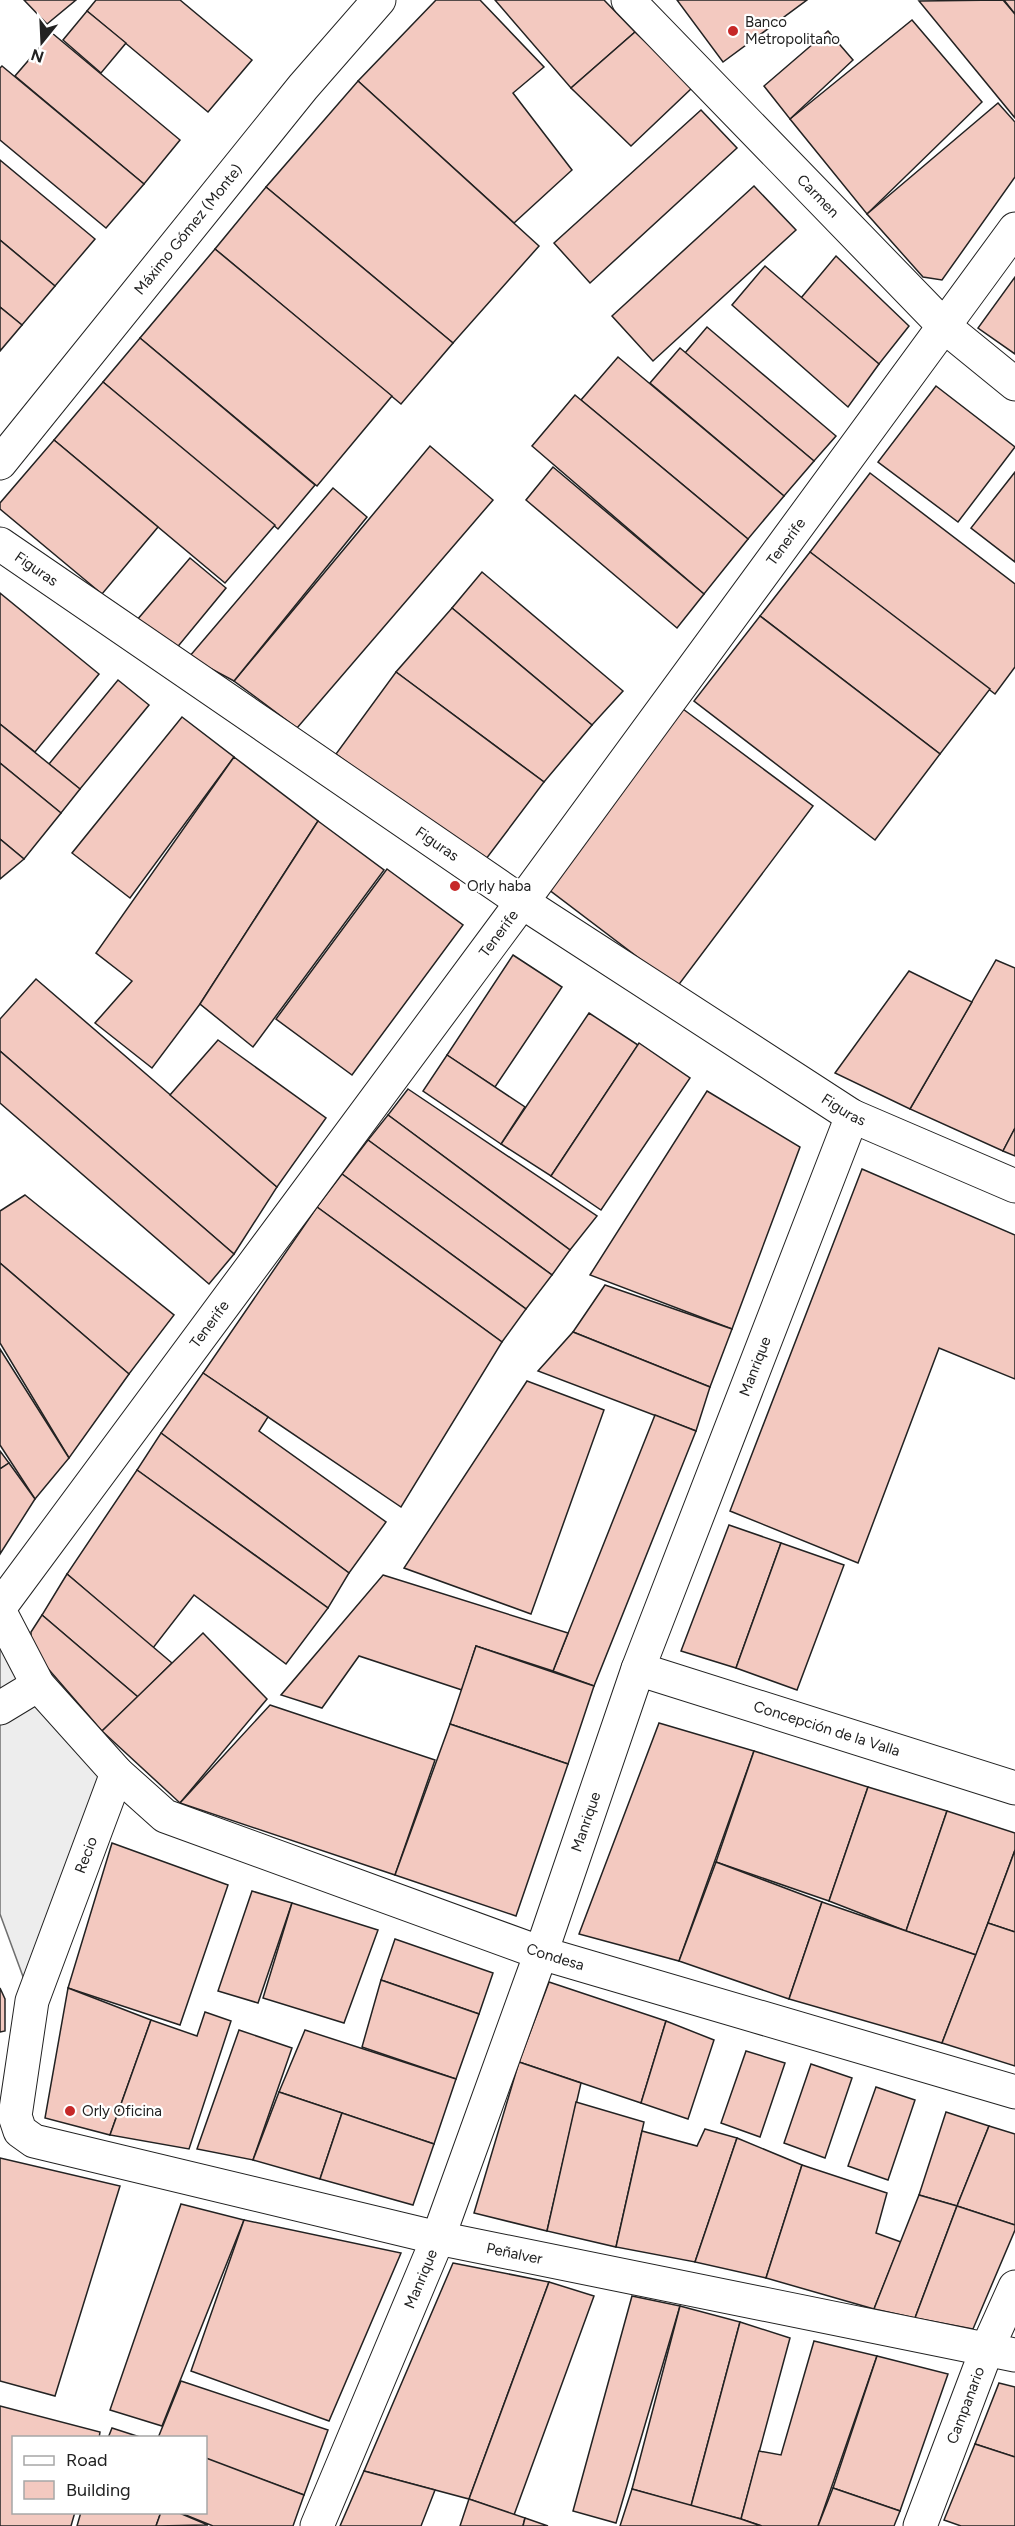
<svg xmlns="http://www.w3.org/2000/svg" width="1015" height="2526" font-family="Figtree,sans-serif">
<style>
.parking{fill:#ededed;stroke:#6f6f6f;stroke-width:1.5}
.building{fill:#f3c9c0;stroke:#222;stroke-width:1.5}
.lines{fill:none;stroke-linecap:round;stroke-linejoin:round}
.minor-casing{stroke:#222;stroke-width:35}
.major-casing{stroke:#222;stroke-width:35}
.minor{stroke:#fff;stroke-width:33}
.major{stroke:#fff;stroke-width:33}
.poi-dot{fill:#c62828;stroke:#fff;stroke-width:2}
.labels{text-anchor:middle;stroke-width:4.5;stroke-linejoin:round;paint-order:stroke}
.poi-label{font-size:15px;fill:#222;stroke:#fff;text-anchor:start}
.street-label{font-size:15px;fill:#222;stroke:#fff}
</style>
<rect width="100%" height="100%" fill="#fff"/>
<polygon class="parking" points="0,1611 117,1773 32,2001 0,1914"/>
<g class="building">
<polygon points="24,0 76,0 47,24"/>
<polygon points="96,0 180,0 252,60 208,112 87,11"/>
<polygon points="436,0 480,0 544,67 513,93 572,170 514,223 358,81"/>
<polygon points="495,0 604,0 635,32 571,88"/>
<polygon points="677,0 807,0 723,62"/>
<polygon points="1003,0 1015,14 1015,118 919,1"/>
<polygon points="1004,0 1015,0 1015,14"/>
<polygon points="87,11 126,43 101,73 63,40"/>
<polygon points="912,20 982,102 867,214 790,119"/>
<polygon points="828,31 853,60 790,119 764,86"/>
<polygon points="635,32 693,87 631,146 571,88"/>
<polygon points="52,33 180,140 144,184 15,76"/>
<polygon points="2,66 144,184 106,228 0,140 0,68"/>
<polygon points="358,81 539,246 453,343 266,187"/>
<polygon points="998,103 1015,122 1015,177 942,280 923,277 867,214"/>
<polygon points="701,110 737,148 590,283 554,243"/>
<polygon points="0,160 95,239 55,286 0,240"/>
<polygon points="754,186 796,230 653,361 612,316"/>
<polygon points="266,187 453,343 401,404 215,249"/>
<polygon points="0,240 55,286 22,325 0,307"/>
<polygon points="215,249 392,396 317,486 140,338"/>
<polygon points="836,256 909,326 879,364 801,298"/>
<polygon points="765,266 879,364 848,407 732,305"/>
<polygon points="1015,277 1015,354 978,328"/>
<polygon points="0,307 22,325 0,351"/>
<polygon points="707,327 836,436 814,461 685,353"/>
<polygon points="140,338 315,485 278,529 103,382"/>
<polygon points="680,348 814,461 784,496 650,383"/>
<polygon points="618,357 784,496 748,539 581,400"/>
<polygon points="103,382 275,525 225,583 54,440"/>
<polygon points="936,386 1015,447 958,522 878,462"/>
<polygon points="575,395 748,539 704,594 532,446"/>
<polygon points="54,440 158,527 102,594 0,509 0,503"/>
<polygon points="430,446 493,500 297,728 234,681"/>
<polygon points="553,467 704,594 677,628 526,500"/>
<polygon points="1015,472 1015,562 971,528"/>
<polygon points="870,473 1015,584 1015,667 995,694 810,552"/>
<polygon points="333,488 367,517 234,681 189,657"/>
<polygon points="810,552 990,689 940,754 760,616"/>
<polygon points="190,558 226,588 175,650 137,620"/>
<polygon points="482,572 623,691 592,725 452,608"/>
<polygon points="0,593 99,674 35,752 0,724"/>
<polygon points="452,608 592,725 544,782 396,672"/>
<polygon points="760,616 940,754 875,840 694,701"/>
<polygon points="396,672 544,782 483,863 336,754"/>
<polygon points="118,680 149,705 80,789 49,764"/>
<polygon points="683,709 813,806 677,987 548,889"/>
<polygon points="182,717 234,757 130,898 72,853"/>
<polygon points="0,724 80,789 61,813 0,763"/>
<polygon points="234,757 318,821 200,1004 152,1068 95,1023 132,981 96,953"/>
<polygon points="0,763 61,813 24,859 0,839"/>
<polygon points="318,821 384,870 253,1047 200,1004"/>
<polygon points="0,839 24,859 0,879"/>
<polygon points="387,869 463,925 352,1075 276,1019"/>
<polygon points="513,955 562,987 495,1087 447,1055"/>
<polygon points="996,960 1015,968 1015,1128 1003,1151 910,1109"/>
<polygon points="909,971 972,1002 910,1109 835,1073"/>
<polygon points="36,979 277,1187 234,1254 0,1051 0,1019"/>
<polygon points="589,1013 638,1045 551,1176 501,1144"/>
<polygon points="218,1040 326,1118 277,1187 170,1095"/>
<polygon points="639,1043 690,1078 601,1210 551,1176"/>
<polygon points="0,1051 234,1254 209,1284 0,1103"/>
<polygon points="447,1055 525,1107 501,1144 423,1091"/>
<polygon points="408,1089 597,1216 570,1250 388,1115"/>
<polygon points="707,1091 800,1147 732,1329 590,1275"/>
<polygon points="388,1115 570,1250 552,1275 368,1140"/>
<polygon points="1015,1128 1015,1156 1003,1151"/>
<polygon points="368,1140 552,1275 526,1309 342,1174"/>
<polygon points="862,1169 1015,1235 1015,1379 939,1348 858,1563 730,1511"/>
<polygon points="342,1174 526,1309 502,1342 317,1207"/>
<polygon points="25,1195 174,1315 129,1374 0,1263 0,1211"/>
<polygon points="317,1207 502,1342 401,1507 203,1373"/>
<polygon points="0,1263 129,1374 69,1458 0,1343"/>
<polygon points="605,1285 732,1329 710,1387 573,1332"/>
<polygon points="573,1332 710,1387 696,1431 538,1371"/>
<polygon points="0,1349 69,1458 35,1499 0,1445"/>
<polygon points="203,1373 268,1417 259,1431 386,1522 349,1573 161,1433"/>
<polygon points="527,1381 604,1410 531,1614 404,1568"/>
<polygon points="655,1415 696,1431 594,1686 553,1671"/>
<polygon points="161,1433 349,1573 328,1608 137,1470"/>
<polygon points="0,1451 9,1463 0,1469"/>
<polygon points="9,1463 35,1499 0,1554 0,1469"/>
<polygon points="137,1470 328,1608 286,1664 194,1595 153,1648 67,1574"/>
<polygon points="729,1525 781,1543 736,1668 681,1651"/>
<polygon points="781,1543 844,1565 797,1690 736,1668"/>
<polygon points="67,1574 172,1663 138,1697 42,1615"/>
<polygon points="383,1575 568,1633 553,1671 476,1646 462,1690 359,1656 322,1708 281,1695"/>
<polygon points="42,1615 138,1697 102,1731 31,1649 31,1632"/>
<polygon points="203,1633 267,1699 180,1803 102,1731"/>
<polygon points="476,1646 594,1686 568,1764 450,1724"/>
<polygon points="270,1705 435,1760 395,1875 180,1803"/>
<polygon points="659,1723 754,1751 679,1961 579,1934"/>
<polygon points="450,1724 568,1764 516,1916 395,1875"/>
<polygon points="754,1751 868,1787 829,1901 716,1862"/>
<polygon points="868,1787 947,1811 906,1931 829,1901"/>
<polygon points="947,1811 1015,1833 1015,1850 976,1955 906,1931"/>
<polygon points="112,1843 228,1885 180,2025 68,1988"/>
<polygon points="1015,1850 1015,1932 988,1923"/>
<polygon points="716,1862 822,1902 789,1999 679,1961"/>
<polygon points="252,1891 292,1903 258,2003 218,1991"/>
<polygon points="822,1902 976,1955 942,2043 789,1999"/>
<polygon points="292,1903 378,1930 344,2023 263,1998"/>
<polygon points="988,1923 1015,1932 1015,2066 942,2043"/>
<polygon points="395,1939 493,1973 479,2014 381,1980"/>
<polygon points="381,1980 479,2014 456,2079 362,2047"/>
<polygon points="549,1982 666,2021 641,2103 519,2062"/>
<polygon points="0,1988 5,1999 5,2031 0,2032"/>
<polygon points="68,1988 151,2020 110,2135 45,2118"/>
<polygon points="205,2012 231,2021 189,2149 110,2135 151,2020 197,2036"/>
<polygon points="666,2021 714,2040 688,2119 641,2103"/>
<polygon points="239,2030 292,2048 253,2160 197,2149"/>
<polygon points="305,2030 456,2079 434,2144 279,2092"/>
<polygon points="746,2051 785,2063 760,2137 721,2123"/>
<polygon points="519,2062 581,2083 547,2231 474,2213"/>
<polygon points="811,2064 852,2078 825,2158 784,2143"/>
<polygon points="876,2087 915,2100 888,2180 848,2166"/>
<polygon points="279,2092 342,2113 320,2179 253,2160"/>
<polygon points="576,2102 644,2122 616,2247 547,2231"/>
<polygon points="946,2112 989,2126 957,2206 919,2195"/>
<polygon points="342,2113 434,2144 413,2205 320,2179"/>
<polygon points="989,2126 1015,2134 1015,2225 957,2206"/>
<polygon points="705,2129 737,2138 695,2262 616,2247 642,2131 697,2146"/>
<polygon points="737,2138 802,2165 766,2278 695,2262"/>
<polygon points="0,2158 120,2186 55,2396 0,2381"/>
<polygon points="802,2165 887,2193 876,2233 901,2242 874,2309 766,2278"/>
<polygon points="919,2195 957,2206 915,2318 874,2309"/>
<polygon points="181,2204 244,2220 162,2426 110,2410"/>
<polygon points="957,2206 1015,2225 1015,2230 973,2329 915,2318"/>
<polygon points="244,2220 401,2253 329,2421 191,2371"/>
<polygon points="453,2263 549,2282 469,2499 364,2471"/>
<polygon points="549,2282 594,2296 514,2515 469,2499"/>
<polygon points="632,2296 680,2306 616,2523 573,2511"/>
<polygon points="680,2306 740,2322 691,2506 632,2489"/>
<polygon points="740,2322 790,2338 741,2519 691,2506"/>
<polygon points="814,2341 877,2356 818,2526 762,2526 741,2519 759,2451 781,2455"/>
<polygon points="877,2356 948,2374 900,2511 833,2488"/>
<polygon points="181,2381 328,2430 304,2495 206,2459 206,2438 158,2438"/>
<polygon points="999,2383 1015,2387 1015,2457 975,2444"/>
<polygon points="0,2406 100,2432 99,2438 14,2438 14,2512 75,2512 71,2526 0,2526"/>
<polygon points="112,2428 143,2438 108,2438"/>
<polygon points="975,2444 1015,2457 1015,2526 961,2526 944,2520"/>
<polygon points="206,2458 304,2495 293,2526 213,2526 178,2512 206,2512"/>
<polygon points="364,2471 435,2490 421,2526 340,2526"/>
<polygon points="833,2488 900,2511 894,2526 818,2526"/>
<polygon points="632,2489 741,2519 761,2526 620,2526"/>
<polygon points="469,2499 525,2518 523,2526 460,2526"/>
<polygon points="81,2512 161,2512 156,2526 77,2526"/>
<polygon points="161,2512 177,2512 208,2525 156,2526"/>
<polygon points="525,2518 548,2526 523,2526"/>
</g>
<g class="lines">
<defs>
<g id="minor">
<path id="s1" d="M628 0 945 327 1015 384"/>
<path id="s2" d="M0 544 522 902 852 1116 1015 1186"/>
<path id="s3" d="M0 1607 522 902 1015 229"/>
<path id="s4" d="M0 1612 38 1685 117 1773 165 1816 541 1953 1015 2092"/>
<path id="s5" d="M638 1669 1015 1788"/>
<polyline points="0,1708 38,1685"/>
<path id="s6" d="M117 1773 32 2001 15 2116 20 2131 34 2141 438 2238 1015 2355"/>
<path id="s7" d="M317 2526 438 2238 541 1953 638 1669 852 1116"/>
<path id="s8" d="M920 2526 987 2349 1015 2287"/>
</g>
<g id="major">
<path id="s9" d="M0 463 303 87 379 0"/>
</g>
</defs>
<use href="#minor" class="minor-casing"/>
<use href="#major" class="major-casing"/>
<use href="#minor" class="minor"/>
<use href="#major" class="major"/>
</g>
<g class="poi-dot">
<circle cx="733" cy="31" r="6"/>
<circle cx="455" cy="886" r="6"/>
<circle cx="70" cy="2111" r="6"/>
</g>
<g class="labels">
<g class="poi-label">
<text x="745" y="27">Banco<tspan x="745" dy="17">Metropolitano</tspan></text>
<text x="467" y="891">Orly haba</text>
<text x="82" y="2116">Orly Oficina</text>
</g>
<g class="street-label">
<text dy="5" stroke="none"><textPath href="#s1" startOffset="273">Carmen</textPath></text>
<text dy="5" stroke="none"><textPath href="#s9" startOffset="300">Máximo Gómez (Monte)</textPath></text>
<text dy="5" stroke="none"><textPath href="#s3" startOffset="1324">Tenerife</textPath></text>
<text dy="5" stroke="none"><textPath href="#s2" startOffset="44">Figuras</textPath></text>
<text dy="5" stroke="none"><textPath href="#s2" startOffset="530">Figuras</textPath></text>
<text dy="5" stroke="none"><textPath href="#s3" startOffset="838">Tenerife</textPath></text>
<text dy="5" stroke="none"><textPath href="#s2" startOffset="1016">Figuras</textPath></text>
<text dy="5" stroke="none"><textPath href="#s3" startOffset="352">Tenerife</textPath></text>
<text dy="5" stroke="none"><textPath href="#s7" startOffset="1240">Manrique</textPath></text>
<text dy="5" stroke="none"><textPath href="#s5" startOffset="198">Concepción de la Valla</textPath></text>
<text dy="5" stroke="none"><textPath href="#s7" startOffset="754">Manrique</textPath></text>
<text transform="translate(86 1855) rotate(-69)" y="5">Recio</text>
<text dy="5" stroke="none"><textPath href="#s4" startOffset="680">Condesa</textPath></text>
<text dy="5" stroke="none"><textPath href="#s6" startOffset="886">Peñalver</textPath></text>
<text dy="5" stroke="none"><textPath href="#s7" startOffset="268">Manrique</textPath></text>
<text dy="5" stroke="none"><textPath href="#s8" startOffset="129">Campanario</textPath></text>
</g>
</g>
<rect x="12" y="2436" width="195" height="78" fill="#ffffff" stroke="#a7a7a7" stroke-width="1.5"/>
<rect x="24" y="2456" width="30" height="9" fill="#ffffff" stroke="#a7a7a7" stroke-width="1.5"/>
<text x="66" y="2466" font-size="18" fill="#222222">Road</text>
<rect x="24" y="2481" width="30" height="18" fill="#f3c9c0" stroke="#a7a7a7" stroke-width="1.5"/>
<text x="66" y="2496" font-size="18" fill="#222222">Building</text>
<g transform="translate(42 42) rotate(198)" stroke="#ffffff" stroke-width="4.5" paint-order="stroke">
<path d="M0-4.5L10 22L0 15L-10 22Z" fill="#222222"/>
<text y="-9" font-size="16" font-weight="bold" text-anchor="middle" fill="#222222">N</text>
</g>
</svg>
